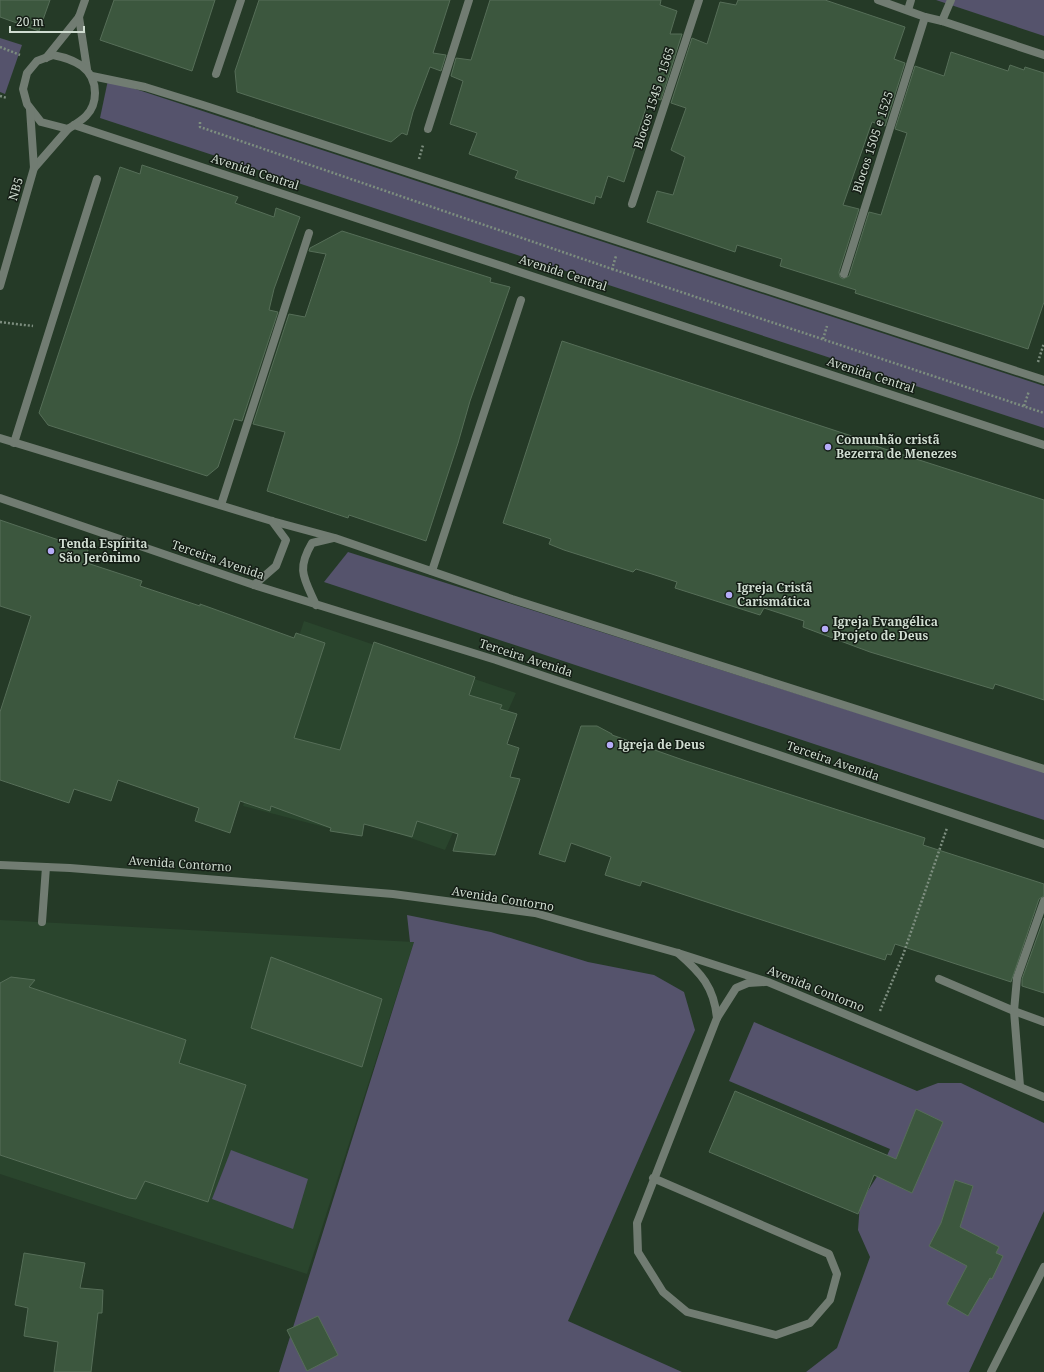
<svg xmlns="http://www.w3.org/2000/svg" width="1044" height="1372" font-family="'Noto Serif',serif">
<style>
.built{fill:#2a452d}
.green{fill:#55536c}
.building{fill:#3c573e;stroke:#566e58}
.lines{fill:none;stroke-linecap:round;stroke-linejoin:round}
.path{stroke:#7d8e7f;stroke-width:2.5;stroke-dasharray:2 2;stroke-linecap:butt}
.service{stroke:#717c72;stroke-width:8}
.minor{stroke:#717c72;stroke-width:8}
.tertiary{stroke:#717c72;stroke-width:8}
.poi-dot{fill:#b6acf8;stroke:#151e16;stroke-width:1.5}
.labels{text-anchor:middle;stroke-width:3;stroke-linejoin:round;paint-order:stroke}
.street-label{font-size:12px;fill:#d0ddd1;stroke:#151e16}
.poi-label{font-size:12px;font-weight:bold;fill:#d0ddd1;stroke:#151e16;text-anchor:start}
</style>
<rect width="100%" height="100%" fill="#253a27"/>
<g class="built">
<polygon points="304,621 516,693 445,850 365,822 359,836 243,806"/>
<polygon points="0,920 414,942 307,1274 0,1174"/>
</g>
<g class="green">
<polygon points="936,0 1044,0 1044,36"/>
<polygon points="0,38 22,45 5,94 0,92"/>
<polygon points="108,80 1044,386 1044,428 100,118"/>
<polygon points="348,552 1044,772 1044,820 324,582"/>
<polygon points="407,915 491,932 588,962 654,975 684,992 695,1030 568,1321 682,1372 279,1372 414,942 410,942"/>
<polygon points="754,1022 917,1091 938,1083 961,1083 1044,1123 1044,1211 969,1372 806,1372 837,1348 870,1257 858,1230 860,1203 878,1175 890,1149 729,1081"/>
<polygon points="231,1150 308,1179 293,1229 212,1199"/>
</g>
<g class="building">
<polygon points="0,0 50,0 39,31 0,17"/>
<polygon points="114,0 215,0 192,71 100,40"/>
<polygon points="259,0 450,0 433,53 446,55 441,71 430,67 413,112 407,135 402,133 391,142 237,92 235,71"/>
<polygon points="490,0 661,0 660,5 677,11 670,34 682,34 661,100 650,96 636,138 638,139 624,182 608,176 601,198 596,196 594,204 515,178 518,171 469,154 477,133 450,124 463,81 451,76 456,58 471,60"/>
<polygon points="738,0 825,0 905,27 894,59 905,63 885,126 872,122 843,205 859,209 839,272 840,277 843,279 849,276 869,212 881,215 907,133 895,129 915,66 944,76 951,52 1008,71 1010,65 1024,70 1025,67 1044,73 1044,302 1028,349 855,293 856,290 780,266 782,259 737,245 735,252 647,222 657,191 673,195 685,157 671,150 686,108 671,103 692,38 707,44 720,2 736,5"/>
<polygon points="142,165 238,197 235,203 274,217 276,208 300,217 274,289 269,310 278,312 242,421 234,419 218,467 207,476 48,425 39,413 120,167 140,174"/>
<polygon points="342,231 491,278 490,282 510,287 470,401 458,443 426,541 349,515 348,518 267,491 285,432 253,424 289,314 305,317 326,254 309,251 310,248"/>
<polygon points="562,341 864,440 863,442 1044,500 1044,700 995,684 993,689 870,652 803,627 804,621 764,608 760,615 675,588 677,582 636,569 633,572 564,550 549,544 551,539 503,523"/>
<polygon points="0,520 88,550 84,562 142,581 140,586 200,606 200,604 294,638 296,633 325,643 294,738 340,750 374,642 475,677 469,695 502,705 500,709 517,714 507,744 519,748 510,777 520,779 495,855 453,851 458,834 417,821 412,837 364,824 362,836 330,831 331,828 271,806 270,811 240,801 230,833 195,821 199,808 118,780 111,801 74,789 69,803 0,780 0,712 31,616 0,606"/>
<polygon points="581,726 597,726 612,734 612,735 686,761 925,838 923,845 1044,884 1044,896 1039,899 1011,982 895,944 891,955 887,954 885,960 642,881 640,886 605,875 611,857 571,843 565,862 539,854"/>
<polygon points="1044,918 1044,993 1022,986 1022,979"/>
<polygon points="271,957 382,999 362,1067 251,1028"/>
<polygon points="11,977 35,980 29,987 186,1040 179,1063 246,1085 208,1202 145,1181 136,1199 129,1198 0,1155 0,983"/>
<polygon points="735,1091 896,1159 916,1109 943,1122 912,1193 874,1175 858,1214 709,1152"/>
<polygon points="955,1180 973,1186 960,1227 999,1247 996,1253 1003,1256 992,1279 990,1278 968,1316 947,1304 967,1266 929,1246 941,1223"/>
<polygon points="24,1253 85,1263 80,1288 103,1290 102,1313 98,1313 91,1372 54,1372 58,1342 24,1336 28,1308 15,1305"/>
<polygon points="318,1316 338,1355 307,1371 287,1330"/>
</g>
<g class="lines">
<g class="path">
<polyline points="0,47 20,55"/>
<polyline points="0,96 7,98"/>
<polyline points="200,122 200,127 612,269 616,256"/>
<polyline points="419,159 423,145"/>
<polyline points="612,269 1044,413"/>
<polyline points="0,322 33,326"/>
<polyline points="823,339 827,326"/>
<polyline points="1038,362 1044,343"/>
<polyline points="1024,406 1029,391"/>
<polyline points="880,1011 903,955 947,828"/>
</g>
<g class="service">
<polyline points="14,443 97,179"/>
<polyline points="42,922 46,867"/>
<path d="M678 953C701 973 714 987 717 1018"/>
<polyline points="939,979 1014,1011 1044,1022"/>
<polyline points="1020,1086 1014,1011 1017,978 1044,901"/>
<polyline points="653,1178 829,1254 837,1274 830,1300 810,1323 776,1335 687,1312 663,1292 638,1252 637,1223 717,1018 736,988 748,983 765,982"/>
</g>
<g class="minor">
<polyline points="216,74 241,0"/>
<polyline points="428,129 469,0"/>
<polyline points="632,204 699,0"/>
<polyline points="844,274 925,17"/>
<polyline points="221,505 309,233"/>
<polyline points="432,571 521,300"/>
</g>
<g class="tertiary">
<polyline points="878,0 925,17 942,21 1044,55"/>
<polyline points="908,10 911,0"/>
<polyline points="79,17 87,69"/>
<polyline points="942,21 951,0"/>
<path d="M53 55C74 59 95 68 95 93 95 101 92 110 86 116 81 121 74 125 68 129L41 122 27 104 23 89 27 73 37 61Z"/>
<polyline points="46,58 79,17 85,0"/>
<polyline points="92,76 145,87 203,105 1044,380"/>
<polyline points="74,125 1044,445"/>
<polyline points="34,168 68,129"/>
<polyline points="0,286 34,168 30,109"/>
<polyline points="0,438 272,521 335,538 512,599 1044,769"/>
<polyline points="0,498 254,585 496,660 1044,844"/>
<polyline points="254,585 276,566 286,540 272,521"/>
<path d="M316 605C304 578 296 570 312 543L333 538"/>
<polyline points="0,865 70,868 393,894 535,913 678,953 768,982 1044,1097"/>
<polyline points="991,1372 1044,1267"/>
</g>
</g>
<g class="poi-dot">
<circle cx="828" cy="447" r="4"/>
<circle cx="51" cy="551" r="4"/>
<circle cx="729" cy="595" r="4"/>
<circle cx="825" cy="629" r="4"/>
<circle cx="610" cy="745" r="4"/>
</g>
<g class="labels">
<g class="street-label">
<text transform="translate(654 98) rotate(-72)" y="4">Blocos 1545 e 1565</text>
<text transform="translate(873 142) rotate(-72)" y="4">Blocos 1505 e 1525</text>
<text transform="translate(255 172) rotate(18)" y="4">Avenida Central</text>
<text transform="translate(16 189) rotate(-74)" y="4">NB5</text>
<text transform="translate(563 273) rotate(18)" y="4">Avenida Central</text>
<text transform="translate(871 375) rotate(18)" y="4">Avenida Central</text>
<text transform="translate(218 560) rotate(19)" y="4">Terceira Avenida</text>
<text transform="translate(526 658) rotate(18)" y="4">Terceira Avenida</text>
<text transform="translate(833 761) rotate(19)" y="4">Terceira Avenida</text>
<text transform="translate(180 864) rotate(4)" y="4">Avenida Contorno</text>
<text transform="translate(503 899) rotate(9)" y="4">Avenida Contorno</text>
<text transform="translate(816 989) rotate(22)" y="4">Avenida Contorno</text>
</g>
<g class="poi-label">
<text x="836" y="444">Comunhão cristã<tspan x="836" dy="14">Bezerra de Menezes</tspan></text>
<text x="59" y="548">Tenda Espírita<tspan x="59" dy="14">São Jerônimo</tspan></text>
<text x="737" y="592">Igreja Cristã<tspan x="737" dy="14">Carismática</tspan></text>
<text x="833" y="626">Igreja Evangélica<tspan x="833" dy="14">Projeto de Deus</tspan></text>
<text x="618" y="749">Igreja de Deus</text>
</g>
</g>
<path d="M10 26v6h74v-6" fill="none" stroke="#d0ddd1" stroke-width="2"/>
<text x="16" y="26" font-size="12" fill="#d0ddd1" stroke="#151e16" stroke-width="3" paint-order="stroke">20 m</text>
</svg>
